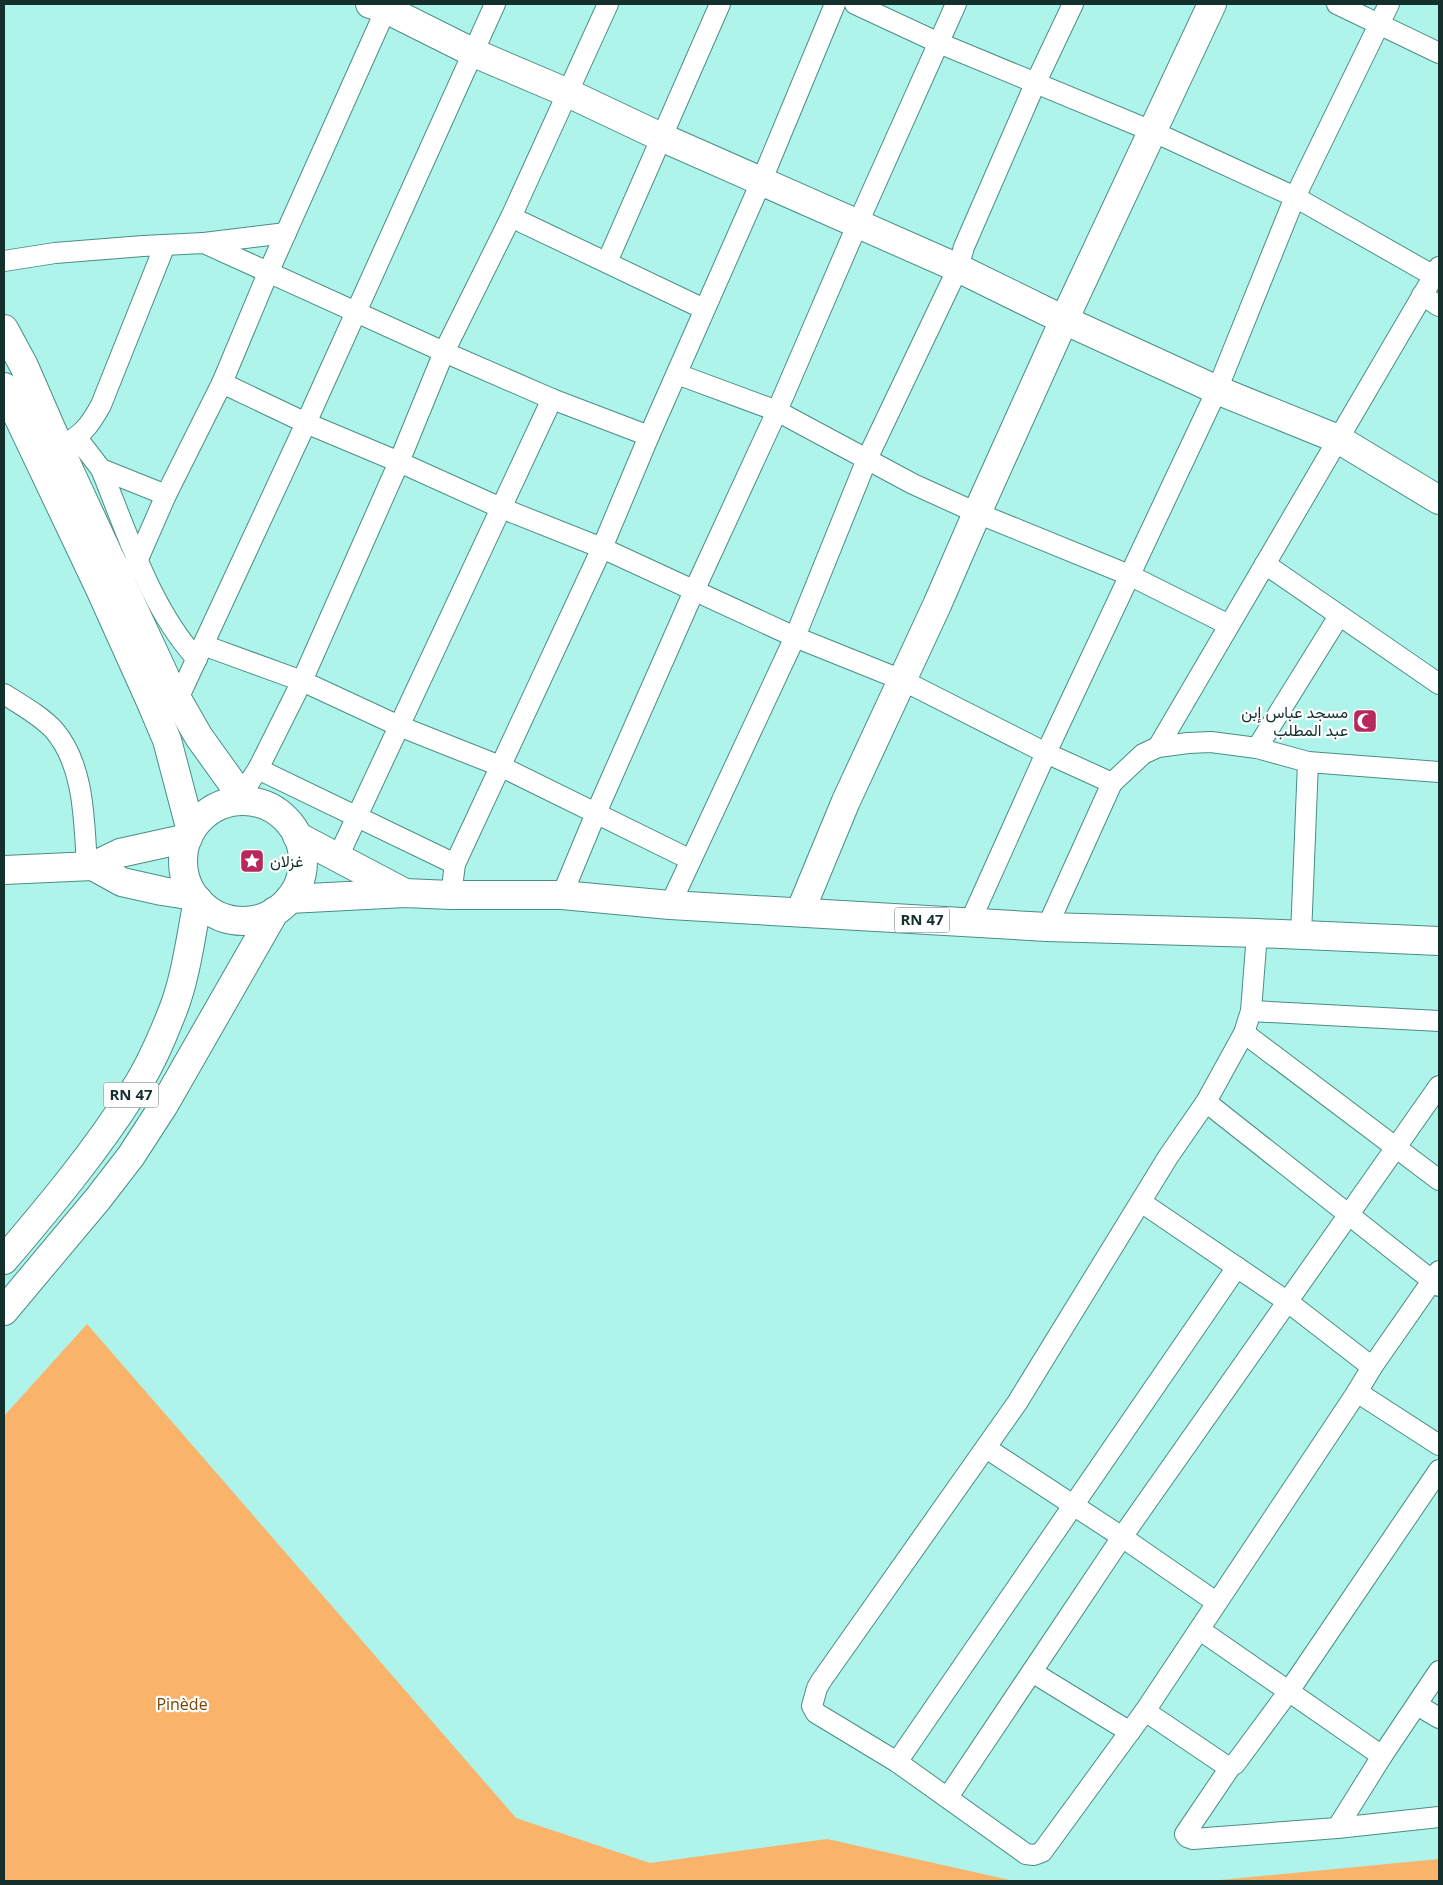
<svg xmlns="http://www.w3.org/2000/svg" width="1443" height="1885" font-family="'Open Sans',Vazirmatn,sans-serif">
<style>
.green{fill:#fab36b}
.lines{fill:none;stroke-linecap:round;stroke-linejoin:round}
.street-casing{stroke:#498e85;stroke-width:22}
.secondary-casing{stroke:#498e85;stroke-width:30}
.primary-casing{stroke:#498e85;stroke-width:30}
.highway-casing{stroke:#498e85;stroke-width:30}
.street{stroke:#fff;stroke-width:20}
.secondary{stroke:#fff;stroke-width:28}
.primary{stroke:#fff;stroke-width:28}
.highway{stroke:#fff;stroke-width:28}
.labels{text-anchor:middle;stroke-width:4.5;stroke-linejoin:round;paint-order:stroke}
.shield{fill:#fff;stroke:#5a6e6c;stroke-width:1}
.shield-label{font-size:15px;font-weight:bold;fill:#13302d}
.poi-label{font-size:16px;fill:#13302d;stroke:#fff;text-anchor:end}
.park-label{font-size:16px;fill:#774500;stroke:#fff}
</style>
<rect width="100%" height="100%" fill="#aef4ea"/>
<g class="green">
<polygon points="87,1324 516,1818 650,1863 827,1839 1014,1881 4,1881 4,1416"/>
<polygon points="1439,1859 1439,1881 1209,1881"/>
</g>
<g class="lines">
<defs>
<g id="street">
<polyline points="855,4 939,43 1154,132 1295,197 1434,276"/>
<polyline points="1337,4 1439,53"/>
<polyline points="511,217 704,309"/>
<polyline points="204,243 286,233"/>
<polyline points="4,261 55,253 143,246 204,243 444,352 552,399 649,436"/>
<polyline points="607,262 720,4"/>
<polyline points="1422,295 1439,306"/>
<polyline points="677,374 777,411 913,484 977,513 1129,575 1229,625"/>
<polyline points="222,383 306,423 399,462 501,508 602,548 795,637 902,680 1046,753 1112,783 1143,754 1158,747 1188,743 1211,742 1257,748 1308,762 1439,772"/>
<polyline points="77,438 101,469 166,495"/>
<path d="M60 447C82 435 89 427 101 405L165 245"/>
<path d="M101 469C126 530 151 610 197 659"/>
<polyline points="1265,564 1439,684"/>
<polyline points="120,579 138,559 166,495 222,383 268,273 386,9"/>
<polyline points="203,645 302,681 399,726 500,766 691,860"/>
<path d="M4 694C21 705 40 715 54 730 85 766 84 822 87 866"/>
<polyline points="177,701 306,423 495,4"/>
<polyline points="1158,747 1439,267"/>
<polyline points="1257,748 1339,616"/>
<polyline points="258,769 455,864"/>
<polyline points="241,795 258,769 302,681 399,462 444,352 511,217 608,4"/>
<polyline points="338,857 552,399"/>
<polyline points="451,895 455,864 602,548 649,436 761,182 835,4"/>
<polyline points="562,895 596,813 694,591 777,411 858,223 956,4"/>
<polyline points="670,905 795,637 867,459 958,268 964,247 1035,84 1073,4"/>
<polyline points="970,922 1046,753 1217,390 1295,197 1389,4"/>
<polyline points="1047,927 1112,783"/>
<polyline points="1257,933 1251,1011 1244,1033 1206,1102 1168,1157 1017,1403 821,1681 817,1688 812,1706 816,1713 897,1762 1026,1854 1034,1855 1042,1852 1145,1711 1357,1392 1372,1367 1439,1271"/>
<polyline points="1301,935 1308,762"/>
<polyline points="1251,1011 1439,1021"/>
<polyline points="1244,1033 1439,1180"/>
<polyline points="1206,1102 1439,1286"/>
<polyline points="1141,1202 1288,1302 1372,1367"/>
<polyline points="1357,1392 1439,1445"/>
<polyline points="986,1448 1122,1537 1216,1602"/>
<polyline points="1200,1630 1382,1756 1439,1671"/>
<polyline points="1032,1672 1130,1732"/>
<polyline points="1417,1705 1439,1718"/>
<polyline points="1145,1711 1225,1765 1231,1766 1235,1764 1289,1691 1439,1470"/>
<polyline points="897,1762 1237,1267"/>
<polyline points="1231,1766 1185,1834 1187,1837 1193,1839 1337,1828 1439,1817"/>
<polyline points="948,1797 1122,1537 1439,1086"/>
<polyline points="1337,1828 1382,1756"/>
</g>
<g id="secondary">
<polyline points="370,4 386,9 474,53 568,93 661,137 958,268 1064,320 1217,390 1338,439 1439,500"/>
<polyline points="93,866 122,882 162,891 194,896"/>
<polyline points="4,870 93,866 120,853 188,838"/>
<polyline points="800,912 846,801 937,605 977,513 1064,320 1212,4"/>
</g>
<g id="primary">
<polyline points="4,329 24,366 71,474 168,683 199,737 245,801"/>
<polyline points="4,387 100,589 150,700 167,740 191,831"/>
<circle cx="243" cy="861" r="60"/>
<polyline points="297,836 405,893"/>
<polyline points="289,899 405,893 451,895 562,895 670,905 1047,927 1257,933 1439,941"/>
</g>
<g id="highway">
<path d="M4 1260C49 1207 96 1151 133 1092 150 1067 162 1038 173 1010 186 977 191 935 198 900"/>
<polyline points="4,1311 97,1200 131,1156 164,1105 275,911"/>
</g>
</defs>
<use href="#street" class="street-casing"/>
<use href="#secondary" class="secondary-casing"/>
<use href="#primary" class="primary-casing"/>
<use href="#highway" class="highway-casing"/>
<use href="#street" class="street"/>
<use href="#secondary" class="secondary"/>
<use href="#primary" class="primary"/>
<use href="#highway" class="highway"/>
</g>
<defs>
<symbol id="mosque-square" viewBox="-11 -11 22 22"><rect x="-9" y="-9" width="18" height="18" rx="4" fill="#b7295c" stroke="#fff"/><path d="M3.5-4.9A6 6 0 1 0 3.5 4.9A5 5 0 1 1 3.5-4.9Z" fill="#fff"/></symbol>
<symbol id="sight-square" viewBox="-11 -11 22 22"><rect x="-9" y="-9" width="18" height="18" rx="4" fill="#b7295c" stroke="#fff"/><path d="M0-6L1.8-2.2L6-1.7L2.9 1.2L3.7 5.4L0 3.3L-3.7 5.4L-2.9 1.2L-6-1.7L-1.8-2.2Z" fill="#fff"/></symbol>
</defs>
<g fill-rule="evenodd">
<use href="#mosque-square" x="1351" y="707" width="28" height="28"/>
<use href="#sight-square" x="238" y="847" width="28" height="28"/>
</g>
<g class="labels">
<g class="shield">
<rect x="894.5" y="907.5" width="55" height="25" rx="4"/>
<rect x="103.5" y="1082.5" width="55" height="25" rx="4"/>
</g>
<g class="shield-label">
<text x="922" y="925">RN 47</text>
<text x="131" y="1100">RN 47</text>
</g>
<g class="poi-label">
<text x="1348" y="718">مسجد عباس إبن<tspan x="1348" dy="18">عبد المطلب</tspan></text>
<text x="270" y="867" text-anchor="start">غزلان</text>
</g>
<g class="park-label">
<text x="182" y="1710">Pinède</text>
</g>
</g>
<rect width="1443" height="1885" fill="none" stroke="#13302d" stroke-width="10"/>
</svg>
